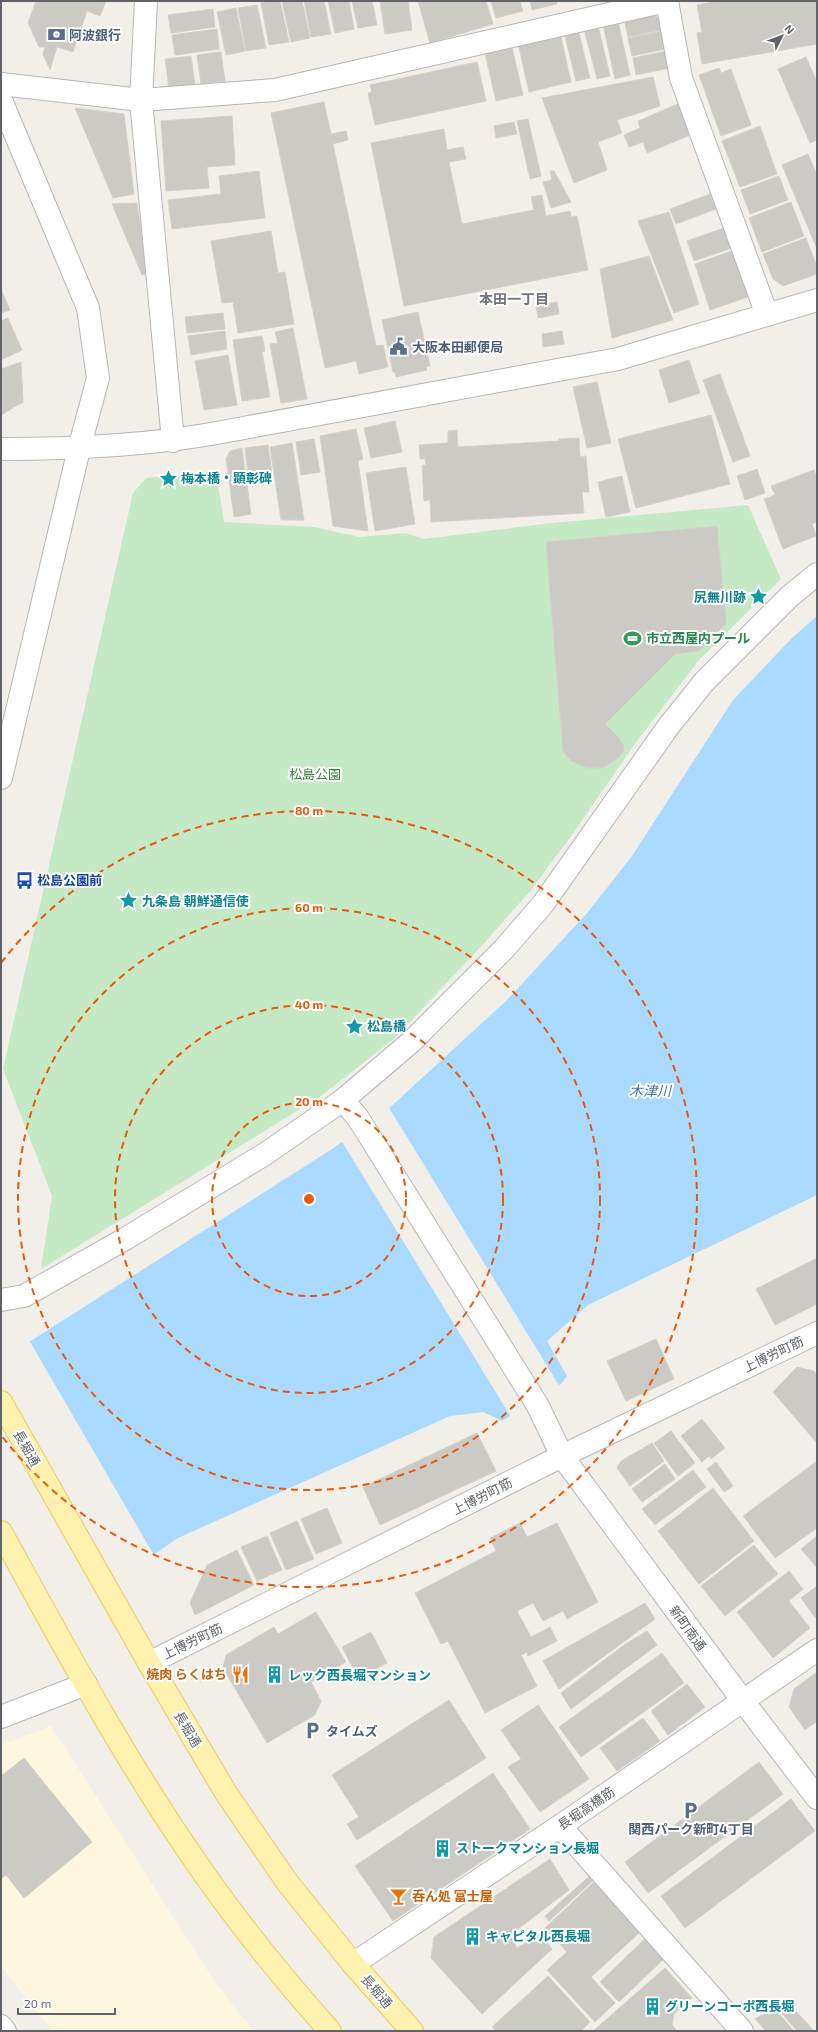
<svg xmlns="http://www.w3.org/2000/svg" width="818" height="2032" font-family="'Exo 2','Noto Sans JP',sans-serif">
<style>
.commercial{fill:#fef7e0}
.green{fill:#c5e8c5}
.water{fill:#aadaff}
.pier{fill:#f1efe8}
.building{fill:#cccac5;stroke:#d6d1c6}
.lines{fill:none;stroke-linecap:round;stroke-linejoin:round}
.minor-casing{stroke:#b5b8bc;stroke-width:24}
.major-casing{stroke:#f2c960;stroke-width:24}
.minor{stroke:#fff;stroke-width:22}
.major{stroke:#fff2af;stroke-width:22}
.ring{fill:none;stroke:#e8590c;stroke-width:2;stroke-dasharray:7 5}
.labels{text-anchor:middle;stroke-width:4;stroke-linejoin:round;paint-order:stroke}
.service-label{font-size:13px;font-weight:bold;fill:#4e5e75;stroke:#fff;text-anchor:start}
.culture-label{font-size:13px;font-weight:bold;fill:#0d838f;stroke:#fff;text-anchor:start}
.leisure-label{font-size:13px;font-weight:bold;fill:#27864d;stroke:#fff;text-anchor:start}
.park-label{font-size:13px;fill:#348238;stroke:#fff}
.transit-label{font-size:13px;font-weight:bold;fill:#164399;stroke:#fff;text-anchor:start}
.street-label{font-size:13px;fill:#5f6368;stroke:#fff}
.food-label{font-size:13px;font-weight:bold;fill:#c56008;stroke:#fff;text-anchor:end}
.neighbourhood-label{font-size:14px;font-weight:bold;fill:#70757a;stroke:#fff}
.water-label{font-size:14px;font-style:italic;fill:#4174aa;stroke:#fff}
.centre{fill:#e8590c;stroke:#fff;stroke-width:2}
.ring-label{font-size:12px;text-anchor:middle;font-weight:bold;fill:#e8590c;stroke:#fff;stroke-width:4;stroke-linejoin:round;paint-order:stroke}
</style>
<rect width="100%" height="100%" fill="#f1efe8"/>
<polygon class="commercial" points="51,1726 215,1982 254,2031 52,2031 1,1966 1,1745"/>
<polygon class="green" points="216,471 224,522 314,527 359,537 406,533 424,539 543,524 748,505 781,579 699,660 634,745 572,835 531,890 486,941 395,1038 321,1096 41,1269 52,1196 3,1069 133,493 146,478"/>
<polygon class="water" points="817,616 817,1195 588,1305 547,1341 567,1376 561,1384 502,1421 483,1412 450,1416 178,1538 149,1558 1,1640 1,1357 29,1342 329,1151 385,1112 507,1000 588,912 632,856 733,700 792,638"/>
<g class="pier">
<polygon points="388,1106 560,1387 511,1417 341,1140"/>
<polygon points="29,1340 155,1557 2,1642 1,1355"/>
</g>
<g class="building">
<polygon points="36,1 106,1 100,16 87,11 73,52 57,47 50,70 43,54 45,47 39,47 28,23"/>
<polygon points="269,1 280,1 289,42 269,45 261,3"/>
<polygon points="282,1 302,1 310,38 291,42"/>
<polygon points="304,1 324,1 331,34 311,37"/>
<polygon points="328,1 349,1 354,29 335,33"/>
<polygon points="352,1 372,1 377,25 358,28"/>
<polygon points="380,1 408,1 412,30 385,34"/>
<polygon points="418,1 486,1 493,24 430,43"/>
<polygon points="491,1 520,1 523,11 496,18"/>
<polygon points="530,1 556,1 557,4 532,10"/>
<polygon points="720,1 817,1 817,44 702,64 697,33 702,32 697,5"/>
<polygon points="257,5 266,48 246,51 238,8"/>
<polygon points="236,8 245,51 226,55 217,12"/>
<polygon points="213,9 215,27 171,33 168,15"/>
<polygon points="651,13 660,19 662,30 628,37 624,18"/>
<polygon points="618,21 630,75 615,79 603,24"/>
<polygon points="597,22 610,76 597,79 583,25"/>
<polygon points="217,29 219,49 175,55 172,35"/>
<polygon points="578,29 590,78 576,81 564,32"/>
<polygon points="663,31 666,49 632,56 628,38"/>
<polygon points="560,33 571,82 529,92 518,43"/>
<polygon points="512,47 523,95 496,101 485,53"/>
<polygon points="667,51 670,68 636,75 633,58"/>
<polygon points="221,52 225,81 201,84 197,55"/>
<polygon points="191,56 195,85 169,88 165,59"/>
<polygon points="806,57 817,82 817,140 810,143 778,69"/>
<polygon points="477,62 486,101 375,125 368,93 372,92 370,85"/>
<polygon points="719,68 721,73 731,69 751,125 721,136 699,75"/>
<polygon points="653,77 660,106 617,120 622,133 598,142 607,170 574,183 542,98"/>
<polygon points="324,102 331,134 346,131 348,140 333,144 376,346 383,345 388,367 359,374 356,361 325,368 271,113"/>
<polygon points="682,102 695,133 647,153 643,142 629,147 624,135 640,128 638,121"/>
<polygon points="75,108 124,114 134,194 113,198"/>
<polygon points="232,116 235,165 207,167 209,188 166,191 161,121"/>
<polygon points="528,119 541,176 530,179 517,121"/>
<polygon points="514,122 517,134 496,138 494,126"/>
<polygon points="760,126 777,174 740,187 722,141"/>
<polygon points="444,129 447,150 463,147 466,159 449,162 462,224 534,210 531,197 542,195 546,216 570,211 571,217 577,216 588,270 404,306 371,143"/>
<polygon points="808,154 817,175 817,249 782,165"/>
<polygon points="259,171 265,218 172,229 168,200 221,194 219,176"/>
<polygon points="550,171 554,171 571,202 551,208 543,182 552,180"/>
<polygon points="779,176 788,200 750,214 741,190"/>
<polygon points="710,194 716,209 676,224 670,209"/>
<polygon points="791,202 804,236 762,252 749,218"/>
<polygon points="137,203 148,274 142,275 112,204"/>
<polygon points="669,212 699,304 674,313 638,221"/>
<polygon points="727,227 735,247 694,261 687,241"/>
<polygon points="271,231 278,273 285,272 294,324 238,333 233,302 222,303 211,241"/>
<polygon points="806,238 817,267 817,274 783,286 773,279 763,254"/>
<polygon points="737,249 751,290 748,297 710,310 695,264"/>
<polygon points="649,256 673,320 612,338 600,269"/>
<polygon points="1,289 10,310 1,313"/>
<polygon points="557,302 559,314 538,318 536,306"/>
<polygon points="418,312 430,366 426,367 427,370 396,377 395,372 393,372 382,320"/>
<polygon points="223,313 225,329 187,333 185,317"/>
<polygon points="8,318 22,350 1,360 1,321"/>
<polygon points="293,328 307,399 281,403 270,344 278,343 275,332"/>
<polygon points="225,331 227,349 191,355 188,336"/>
<polygon points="562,331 564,344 543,347 542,334"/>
<polygon points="262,336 265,351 262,352 270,397 242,401 233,340"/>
<polygon points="228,355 237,405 204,410 195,361"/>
<polygon points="689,360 700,393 669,403 659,370"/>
<polygon points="21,362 23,402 1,415 1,369"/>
<polygon points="720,374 750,456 733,462 703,380"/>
<polygon points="597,382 611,443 587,448 573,387"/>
<polygon points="711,415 730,484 636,508 618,439"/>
<polygon points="395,421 402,452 371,458 364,428"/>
<polygon points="356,429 363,459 358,461 368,531 333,526 320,436"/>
<polygon points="457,430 458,447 559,441 559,439 579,438 580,457 586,456 589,492 582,492 584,513 431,522 430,500 424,501 422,465 426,465 425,459 420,459 419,445 448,443 448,431"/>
<polygon points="314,439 320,472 301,475 296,442"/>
<polygon points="292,443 304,520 281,520 270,447"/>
<polygon points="268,445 273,481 249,484 245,448"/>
<polygon points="242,448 251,514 234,517 226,459 230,451"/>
<polygon points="406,467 415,524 375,531 366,473"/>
<polygon points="757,469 765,493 745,500 737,476"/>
<polygon points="814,470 817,478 817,522 812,524 816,536 783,549 764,499 775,495 771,486"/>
<polygon points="622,476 630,512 606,517 598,482"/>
<polygon points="717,526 726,624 699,651 675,654 605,724 618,737 623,744 624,751 618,758 604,767 596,768 587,768 571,761 563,751 546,542"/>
<polygon points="817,1258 817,1304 775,1325 756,1289"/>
<polygon points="656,1339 674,1379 626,1401 607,1361"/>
<polygon points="797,1367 814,1371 817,1375 817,1443 773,1392"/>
<polygon points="702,1419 725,1448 711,1459 709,1456 702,1462 681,1436"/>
<polygon points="671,1431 695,1463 678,1476 654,1443"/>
<polygon points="477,1433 496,1471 380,1525 363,1487"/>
<polygon points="652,1443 664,1461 630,1486 617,1468 621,1461"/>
<polygon points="817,1461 817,1528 775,1558 743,1516"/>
<polygon points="716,1462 733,1486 724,1492 707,1469"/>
<polygon points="665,1464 675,1479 642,1502 632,1489"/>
<polygon points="693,1470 706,1487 655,1525 642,1509"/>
<polygon points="713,1488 754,1541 699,1584 658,1531"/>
<polygon points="327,1508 342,1543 316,1554 301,1519"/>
<polygon points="297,1521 314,1559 286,1570 270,1533"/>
<polygon points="520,1523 527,1537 557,1523 598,1602 567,1619 563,1611 543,1621 533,1603 517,1611 531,1637 550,1627 557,1641 528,1656 527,1652 521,1655 537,1686 485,1713 448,1641 441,1644 415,1593 496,1551 490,1538"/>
<polygon points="267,1536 282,1570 257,1581 241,1547"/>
<polygon points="817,1536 817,1568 801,1549"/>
<polygon points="754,1545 778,1574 725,1616 701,1586"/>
<polygon points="237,1550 254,1585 195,1615 190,1603 207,1565"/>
<polygon points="789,1571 803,1589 789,1601 810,1628 773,1658 737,1612"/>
<polygon points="817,1586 817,1620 801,1598"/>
<polygon points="645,1603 655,1619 559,1689 543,1661"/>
<polygon points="316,1612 346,1662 311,1682 321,1701 315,1715 267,1743 223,1668 226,1655 274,1627 278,1634"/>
<polygon points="647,1631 657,1645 571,1709 561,1693 624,1645"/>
<polygon points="371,1632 387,1663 358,1678 342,1647"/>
<polygon points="662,1653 684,1683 581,1757 559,1727"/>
<polygon points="817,1672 817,1721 805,1730 789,1707 794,1689"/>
<polygon points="687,1684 705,1707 668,1735 651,1711"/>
<polygon points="449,1700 486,1758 357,1840 347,1824 359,1817 332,1775"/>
<polygon points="538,1705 589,1779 540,1812 508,1767 521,1759 501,1730"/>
<polygon points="643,1718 660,1741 617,1771 600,1748"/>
<polygon points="24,1758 92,1842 24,1898 6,1875 1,1879 1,1776"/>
<polygon points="759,1762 783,1794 648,1893 625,1862"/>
<polygon points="493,1773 530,1829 393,1921 355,1866"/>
<polygon points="791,1799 815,1831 685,1928 661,1896"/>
<polygon points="550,1859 569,1890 510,1935 517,1948 541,1934 552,1949 482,2014 431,1958 434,1937"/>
<polygon points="594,1872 598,1876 549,1921 545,1916"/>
<polygon points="594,1882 607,1896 611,1892 621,1903 617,1906 640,1932 591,1977 615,2003 595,2022 547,1970 567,1952 545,1928"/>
<polygon points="649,1935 668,1955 619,2002 600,1982"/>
<polygon points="665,1968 692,1998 674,2014 672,2025 677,2031 593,2031"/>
<polygon points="548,1976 590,2022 581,2031 496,2031 492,2027"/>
<polygon points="785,1999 814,2031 797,2031 776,2007"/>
<polygon points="774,2008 794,2031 766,2031 755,2019"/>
</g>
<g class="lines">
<defs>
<g id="minor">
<polyline points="146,1 141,100 173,441"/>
<polyline points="667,1 681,78 767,315"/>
<polyline points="1,84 141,100 275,90 666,1"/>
<polyline points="1,100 88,308 98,378 79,449 1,778"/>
<path d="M1 449C71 449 141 446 211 434L618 359 817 300"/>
<polyline points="343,1100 358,1118 538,1406 562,1456 743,1701 817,1798"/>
<polyline points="1,1300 24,1296 125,1239 265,1154 343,1100 411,1042 504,949 543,904 668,727 704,682 790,596 817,574"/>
<polyline points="149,1663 562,1456 817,1333"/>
<polyline points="1,1717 86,1684"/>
<polyline points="560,1826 742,2031"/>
<polyline points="353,1964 560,1826 817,1650"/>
<polyline points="1,2026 5,2031"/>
</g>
<g id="major">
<polyline points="1,1402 149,1663 226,1793 287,1882 353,1964 412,2031"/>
<path d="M1 1532C59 1637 116 1744 183 1843 227 1909 277 1972 330 2031"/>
</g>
</defs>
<use href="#minor" class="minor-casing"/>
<use href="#major" class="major-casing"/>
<use href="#minor" class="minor"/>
<use href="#major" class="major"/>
</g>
<g class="ring">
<circle cx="309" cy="1199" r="97"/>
<circle cx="309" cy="1199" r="194"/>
<circle cx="309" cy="1199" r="291"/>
<path d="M1 963A388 388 0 1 1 1 1435"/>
</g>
<defs>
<symbol id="bank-bare" viewBox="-9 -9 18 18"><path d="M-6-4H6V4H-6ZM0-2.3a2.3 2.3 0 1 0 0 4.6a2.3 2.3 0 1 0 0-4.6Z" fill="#5c6f8a" stroke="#fff" stroke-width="2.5" paint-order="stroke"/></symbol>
<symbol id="civic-bare" viewBox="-9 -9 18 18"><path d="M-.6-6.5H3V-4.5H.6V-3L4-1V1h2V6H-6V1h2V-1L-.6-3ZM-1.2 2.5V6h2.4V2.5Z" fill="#5c6f8a" stroke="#fff" stroke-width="2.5" paint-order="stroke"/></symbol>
<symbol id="sight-bare" viewBox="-9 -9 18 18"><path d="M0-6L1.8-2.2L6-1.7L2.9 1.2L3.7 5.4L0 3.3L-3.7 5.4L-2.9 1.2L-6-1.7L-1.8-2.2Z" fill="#0f9aa8" stroke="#fff" stroke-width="2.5" paint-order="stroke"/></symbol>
<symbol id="stadium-bare" viewBox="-9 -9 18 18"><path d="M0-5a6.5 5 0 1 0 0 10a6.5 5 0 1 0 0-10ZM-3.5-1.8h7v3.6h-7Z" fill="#2e9e5b" stroke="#fff" stroke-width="2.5" paint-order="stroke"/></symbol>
<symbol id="bus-bare" viewBox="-9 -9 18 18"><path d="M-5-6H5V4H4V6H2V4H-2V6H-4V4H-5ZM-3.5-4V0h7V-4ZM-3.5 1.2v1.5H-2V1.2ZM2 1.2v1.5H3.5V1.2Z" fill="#1a4fb4" stroke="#fff" stroke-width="2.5" paint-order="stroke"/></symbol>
<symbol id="restaurant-bare" viewBox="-9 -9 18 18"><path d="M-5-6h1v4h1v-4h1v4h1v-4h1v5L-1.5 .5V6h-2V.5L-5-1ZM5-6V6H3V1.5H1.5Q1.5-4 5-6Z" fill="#e8710a" stroke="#fff" stroke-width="2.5" paint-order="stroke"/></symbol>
<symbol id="building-bare" viewBox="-9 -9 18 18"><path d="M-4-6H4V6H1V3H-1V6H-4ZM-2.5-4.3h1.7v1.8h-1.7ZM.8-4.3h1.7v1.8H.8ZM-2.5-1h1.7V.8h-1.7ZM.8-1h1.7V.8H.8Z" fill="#0f9aa8" stroke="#fff" stroke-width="2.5" paint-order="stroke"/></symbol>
<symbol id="parking-bare" viewBox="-9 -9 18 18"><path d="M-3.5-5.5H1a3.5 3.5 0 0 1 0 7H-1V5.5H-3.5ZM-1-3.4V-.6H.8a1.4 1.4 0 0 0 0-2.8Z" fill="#5c6f8a" stroke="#fff" stroke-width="2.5" paint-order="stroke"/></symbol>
<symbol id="bar-bare" viewBox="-9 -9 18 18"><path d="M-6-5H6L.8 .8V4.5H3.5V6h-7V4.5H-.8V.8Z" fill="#e8710a" stroke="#fff" stroke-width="2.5" paint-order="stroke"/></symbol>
</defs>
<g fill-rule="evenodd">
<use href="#bank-bare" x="44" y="22" width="25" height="25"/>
<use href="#civic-bare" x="386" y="334" width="25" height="25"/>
<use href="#sight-bare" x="156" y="466" width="25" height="25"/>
<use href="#sight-bare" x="746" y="584" width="25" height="25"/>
<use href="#stadium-bare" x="620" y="626" width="25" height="25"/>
<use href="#bus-bare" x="12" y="868" width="25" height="25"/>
<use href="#sight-bare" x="116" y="888" width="25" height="25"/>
<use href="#sight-bare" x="342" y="1014" width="25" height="25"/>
<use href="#restaurant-bare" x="228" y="1662" width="25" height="25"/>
<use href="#building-bare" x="262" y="1662" width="25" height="25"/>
<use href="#parking-bare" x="300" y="1718" width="25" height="25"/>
<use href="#parking-bare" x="678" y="1798" width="25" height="25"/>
<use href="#building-bare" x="430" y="1836" width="25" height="25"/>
<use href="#bar-bare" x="386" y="1884" width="25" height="25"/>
<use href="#building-bare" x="460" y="1924" width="25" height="25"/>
<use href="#building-bare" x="640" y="1994" width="25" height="25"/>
</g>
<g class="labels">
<g class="service-label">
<text x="69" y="40">阿波銀行</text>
<text x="412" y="352">大阪本田郵便局</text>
<text x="326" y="1736">タイムズ</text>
<text x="691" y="1834" text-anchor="middle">関西パーク新町4丁目</text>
</g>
<g class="culture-label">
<text x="181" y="483">梅本橋・顕彰碑</text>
<text x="746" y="602" text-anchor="end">尻無川跡</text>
<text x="142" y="906">九条島 朝鮮通信使</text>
<text x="367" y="1031">松島橋</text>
<text x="288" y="1680">レック西長堀マンション</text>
<text x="456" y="1853">ストークマンション長堀</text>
<text x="486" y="1941">キャピタル西長堀</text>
<text x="665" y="2011">グリーンコーポ西長堀</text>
</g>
<g class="leisure-label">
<text x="646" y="643">市立西屋内プール</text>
</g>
<g class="park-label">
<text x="315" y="779">松島公園</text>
</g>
<g class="transit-label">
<text x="37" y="885">松島公園前</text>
</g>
<g class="street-label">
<text transform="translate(773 1354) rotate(-26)" y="5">上博労町筋</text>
<text transform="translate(27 1448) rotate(60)" y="5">長堀通</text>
<text transform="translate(482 1496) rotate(-27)" y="5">上博労町筋</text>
<text transform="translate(688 1628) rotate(54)" y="5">新町南通</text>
<text transform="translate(192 1641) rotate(-26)" y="5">上博労町筋</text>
<text transform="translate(188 1729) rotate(59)" y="5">長堀通</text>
<text transform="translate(586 1808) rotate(-34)" y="5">長堀高橋筋</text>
<text transform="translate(377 1991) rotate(49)" y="5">長堀通</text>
</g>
<g class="food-label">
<text x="227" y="1679">焼肉 らくはち</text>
<text x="412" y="1901" text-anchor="start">呑ん処 富士屋</text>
</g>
<g class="neighbourhood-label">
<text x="514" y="304">本田一丁目</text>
</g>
<g class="water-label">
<text x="650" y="1096">木津川</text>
</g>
</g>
<circle cx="309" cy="1199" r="6" class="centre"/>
<g class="ring-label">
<text x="309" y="815">80 m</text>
<text x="309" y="912">60 m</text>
<text x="309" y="1009">40 m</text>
<text x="309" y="1106">20 m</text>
</g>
<rect width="818" height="2032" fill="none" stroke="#5f6368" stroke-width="4"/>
<g transform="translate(782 36) rotate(48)" stroke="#ffffff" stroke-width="3" paint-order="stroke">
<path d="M0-3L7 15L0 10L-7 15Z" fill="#5f6368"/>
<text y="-6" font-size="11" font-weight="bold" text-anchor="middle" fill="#5f6368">N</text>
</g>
<path d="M18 2008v6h97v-6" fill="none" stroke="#5f6368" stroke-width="2"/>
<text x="24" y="2008" font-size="12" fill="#5f6368" stroke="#ffffff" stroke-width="3" paint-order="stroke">20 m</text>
</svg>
